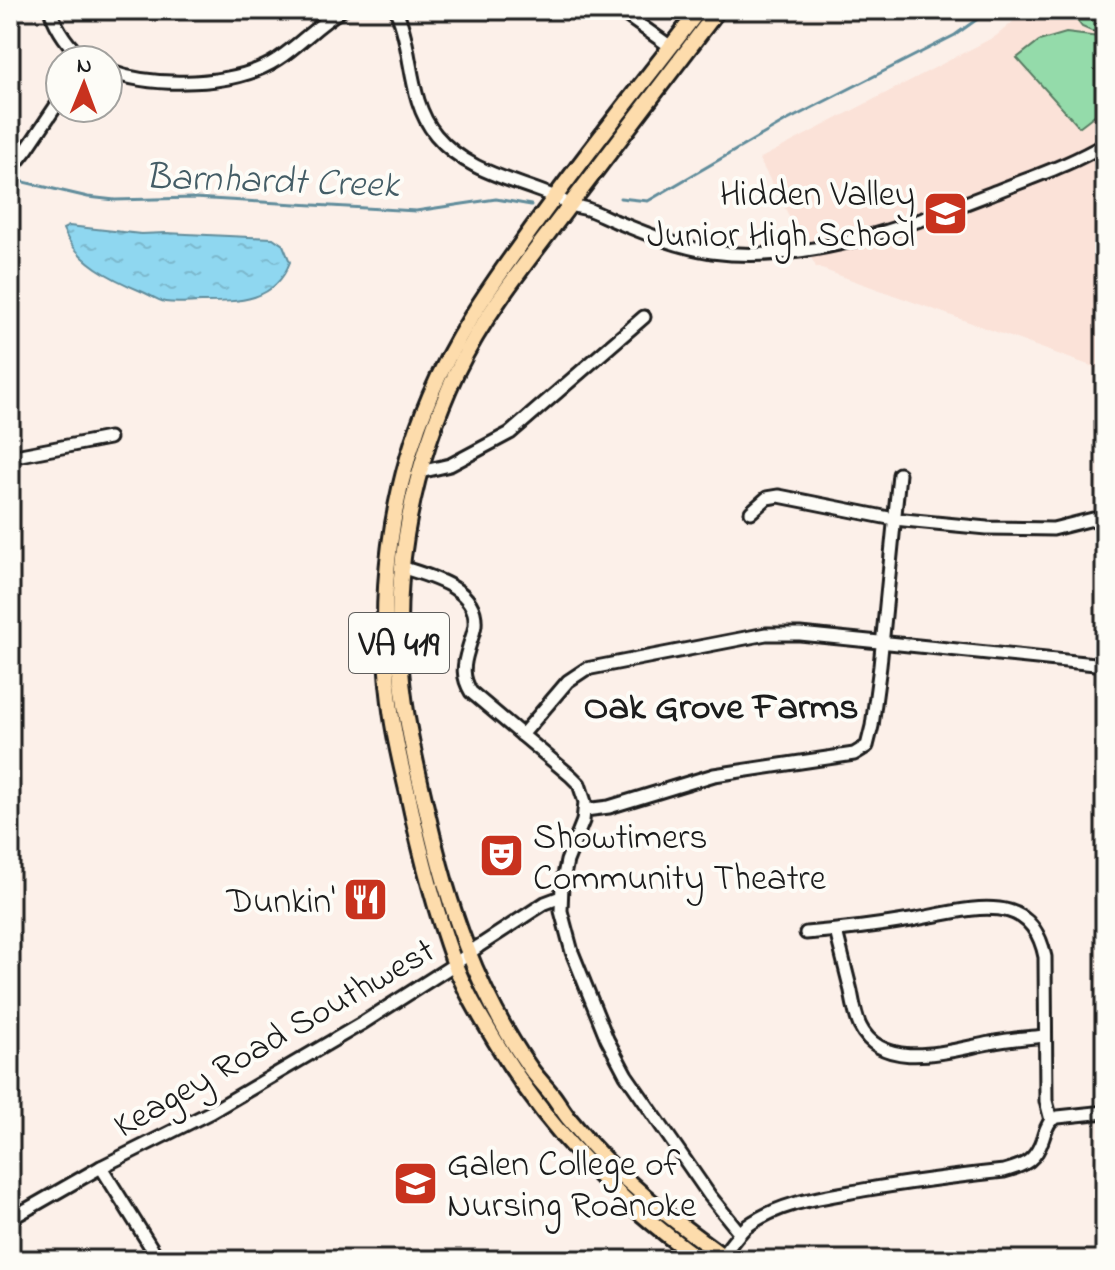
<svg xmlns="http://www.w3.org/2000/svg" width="1115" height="1270" font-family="'Indie Flower',sans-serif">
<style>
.built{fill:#fbe2d8}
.garden{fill:#94dbaa;stroke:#587c63;stroke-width:2}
.water{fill:url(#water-ripples);stroke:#618c9b;stroke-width:2}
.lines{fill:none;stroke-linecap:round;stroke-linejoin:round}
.stream{stroke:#618c9b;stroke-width:3}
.minor-casing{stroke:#1c1c1c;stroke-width:17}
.major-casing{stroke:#1c1c1c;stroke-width:20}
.minor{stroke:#fdfcf7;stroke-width:11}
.major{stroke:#fddcac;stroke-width:14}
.labels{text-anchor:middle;stroke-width:8;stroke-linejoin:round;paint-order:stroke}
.shield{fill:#fdfcf7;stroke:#605f5e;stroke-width:2}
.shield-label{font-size:34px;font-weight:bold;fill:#1c1c1c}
.poi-label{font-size:36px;fill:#1c1c1c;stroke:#fdfcf7;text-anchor:end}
.street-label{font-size:36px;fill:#1c1c1c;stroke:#fdfcf7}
.water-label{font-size:38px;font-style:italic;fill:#445d66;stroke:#fdfcf7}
.neighbourhood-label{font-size:38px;font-weight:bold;fill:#1c1c1c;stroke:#fdfcf7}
</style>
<defs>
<pattern id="water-ripples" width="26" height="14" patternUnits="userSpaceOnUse" patternTransform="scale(2)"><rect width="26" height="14" fill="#8fd7f0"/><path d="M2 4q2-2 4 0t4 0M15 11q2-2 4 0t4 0" fill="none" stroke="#7bb8cd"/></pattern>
</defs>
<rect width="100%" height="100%" fill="#fcf0e9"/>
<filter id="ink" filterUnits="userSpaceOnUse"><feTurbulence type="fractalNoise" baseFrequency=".0125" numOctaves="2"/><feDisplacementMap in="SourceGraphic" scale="16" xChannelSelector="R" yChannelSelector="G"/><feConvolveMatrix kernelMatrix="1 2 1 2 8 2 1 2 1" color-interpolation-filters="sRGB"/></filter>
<g filter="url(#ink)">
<polygon class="built" points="1027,10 1105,10 1105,371 816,267 759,159 996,36"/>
<g class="garden">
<polygon points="1069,10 1105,10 1105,37 1082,27"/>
<polygon points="1066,33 1099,37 1105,41 1105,107 1079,127 1017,58 1039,41"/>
</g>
<path class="water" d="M69 226 141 234 166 233 273 238 283 245 290 262C275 302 239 302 202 302 191 302 177 304 165 302 158 301 150 295 143 292 112 279 76 262 63 229Z"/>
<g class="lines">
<g class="stream">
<polyline points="11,179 88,197 115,200 194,198 416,211 496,199 531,205"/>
<polyline points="620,198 648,201 786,121 955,35 990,10"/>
</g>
<defs>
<g id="minor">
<path d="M50 10C57 30 69 47 85 60"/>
<path d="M396 10C414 51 407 100 436 135 467 172 512 179 553 196 559 198 564 202 569 204 575 207 581 207 587 209 596 212 605 217 615 221 647 234 678 247 712 252 812 265 909 225 1000 190 1035 176 1072 164 1105 144"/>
<polyline points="619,10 671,47"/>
<path d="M108 71C154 88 236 87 278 59 301 44 318 24 342 10"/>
<polyline points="10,171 27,149 60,100"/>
<polyline points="10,457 109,438"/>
<polyline points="420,472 450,465 510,433 644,317"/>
<polyline points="751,512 767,498 779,496 894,519 987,528 1053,529 1105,516"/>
<path d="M401 567C428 576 478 587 475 625 474 633 470 642 468 650 463 666 462 677 471 692L571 776 579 784 585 802 583 821 567 861 562 885 561 911 572 952 607 1039 626 1075 710 1196 740 1233"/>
<polyline points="522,735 568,681 586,669 766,634 800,634 1105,665"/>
<polyline points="585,810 609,807 714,775 854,754 867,746 872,726 880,666 899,474"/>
<path d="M836 931C841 951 846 971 851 991 853 1002 855 1015 860 1026 883 1073 951 1050 990 1043 1008 1039 1026 1038 1045 1036"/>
<path d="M806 933C841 930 876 926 911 920 940 915 981 903 1009 911 1031 917 1041 937 1045 957L1046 1101 1051 1120"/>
<polyline points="1051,1120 1058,1117 1105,1112"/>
<polyline points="101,1167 159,1260"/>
<polyline points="10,1219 101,1167 211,1112 361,1024 455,964 479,946 528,914 545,903 561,897"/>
<path d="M723 1260 722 1256C730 1246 737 1235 746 1227 779 1202 823 1197 863 1190 910 1182 957 1176 1004 1171 1026 1165 1036 1160 1043 1138 1045 1131 1047 1126 1051 1120"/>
</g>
<g id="major">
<path d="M699 10C640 87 579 162 523 241 487 291 454 339 430 396 389 493 377 598 390 702 393 733 401 764 408 794 420 851 434 907 454 962 464 989 479 1014 494 1039 547 1130 616 1199 700 1260"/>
<path d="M718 10C669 74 621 138 572 202 531 257 487 309 457 371 408 475 388 591 405 705 410 741 419 777 427 812 447 903 476 991 530 1068 537 1078 546 1087 553 1096 559 1104 564 1113 570 1120 614 1176 671 1219 728 1260"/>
</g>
</defs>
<use href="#minor" class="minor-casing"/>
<use href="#major" class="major-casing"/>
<use href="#minor" class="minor"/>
<use href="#major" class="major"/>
</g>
</g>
<defs>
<symbol id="school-square" viewBox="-11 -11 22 22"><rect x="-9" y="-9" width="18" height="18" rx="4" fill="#c8321e" stroke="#fdfcf7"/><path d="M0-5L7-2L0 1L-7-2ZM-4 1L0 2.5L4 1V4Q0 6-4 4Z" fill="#fff"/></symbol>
<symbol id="theatre-square" viewBox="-11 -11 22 22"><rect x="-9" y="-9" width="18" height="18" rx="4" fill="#c8321e" stroke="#fdfcf7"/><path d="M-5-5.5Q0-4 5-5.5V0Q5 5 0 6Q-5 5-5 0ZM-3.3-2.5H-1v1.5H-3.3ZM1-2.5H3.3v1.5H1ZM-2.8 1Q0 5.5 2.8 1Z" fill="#fff"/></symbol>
<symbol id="restaurant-square" viewBox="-11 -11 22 22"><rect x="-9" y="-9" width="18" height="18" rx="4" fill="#c8321e" stroke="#fdfcf7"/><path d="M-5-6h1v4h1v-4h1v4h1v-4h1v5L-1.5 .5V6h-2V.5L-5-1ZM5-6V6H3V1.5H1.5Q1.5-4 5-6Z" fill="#fff"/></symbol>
<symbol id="university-square" viewBox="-11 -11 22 22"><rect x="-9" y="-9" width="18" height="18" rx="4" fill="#c8321e" stroke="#fdfcf7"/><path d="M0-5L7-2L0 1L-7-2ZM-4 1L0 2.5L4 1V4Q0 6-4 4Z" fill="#fff"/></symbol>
</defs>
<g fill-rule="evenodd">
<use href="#school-square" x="920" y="188" width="51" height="51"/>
<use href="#theatre-square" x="476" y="830" width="51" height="51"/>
<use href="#restaurant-square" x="340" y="874" width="51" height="51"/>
<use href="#university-square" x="390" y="1158" width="51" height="51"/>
</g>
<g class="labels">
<rect class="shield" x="349" y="613" width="100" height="60" rx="6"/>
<g class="shield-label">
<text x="399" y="655">VA 419</text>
</g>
<g class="poi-label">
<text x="915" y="205">Hidden Valley<tspan x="915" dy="41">Junior High School</tspan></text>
<text x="533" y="848" text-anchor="start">Showtimers<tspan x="533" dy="41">Community Theatre</tspan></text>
<text x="335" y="912">Dunkin'</text>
<text x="447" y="1175" text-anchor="start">Galen College of<tspan x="447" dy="41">Nursing Roanoke</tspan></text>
</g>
<g class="street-label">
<text transform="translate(273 1036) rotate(-30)" y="13">Keagey Road Southwest</text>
</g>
<g class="water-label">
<text transform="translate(272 179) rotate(2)" y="13">Barnhardt Creek</text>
</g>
<g class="neighbourhood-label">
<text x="721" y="718">Oak Grove Farms</text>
</g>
</g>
<rect width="1115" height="1270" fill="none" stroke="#fdfcf7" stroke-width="40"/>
<rect x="20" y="20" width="1075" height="1230" fill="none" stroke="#1c1c1c" stroke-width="3" filter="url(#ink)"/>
<g transform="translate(84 84) rotate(1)"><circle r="38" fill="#fdfcf7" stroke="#a3a29f" stroke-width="2"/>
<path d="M0-6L14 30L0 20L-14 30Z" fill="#c8321e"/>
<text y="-12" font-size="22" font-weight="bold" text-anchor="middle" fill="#1c1c1c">N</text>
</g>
</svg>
